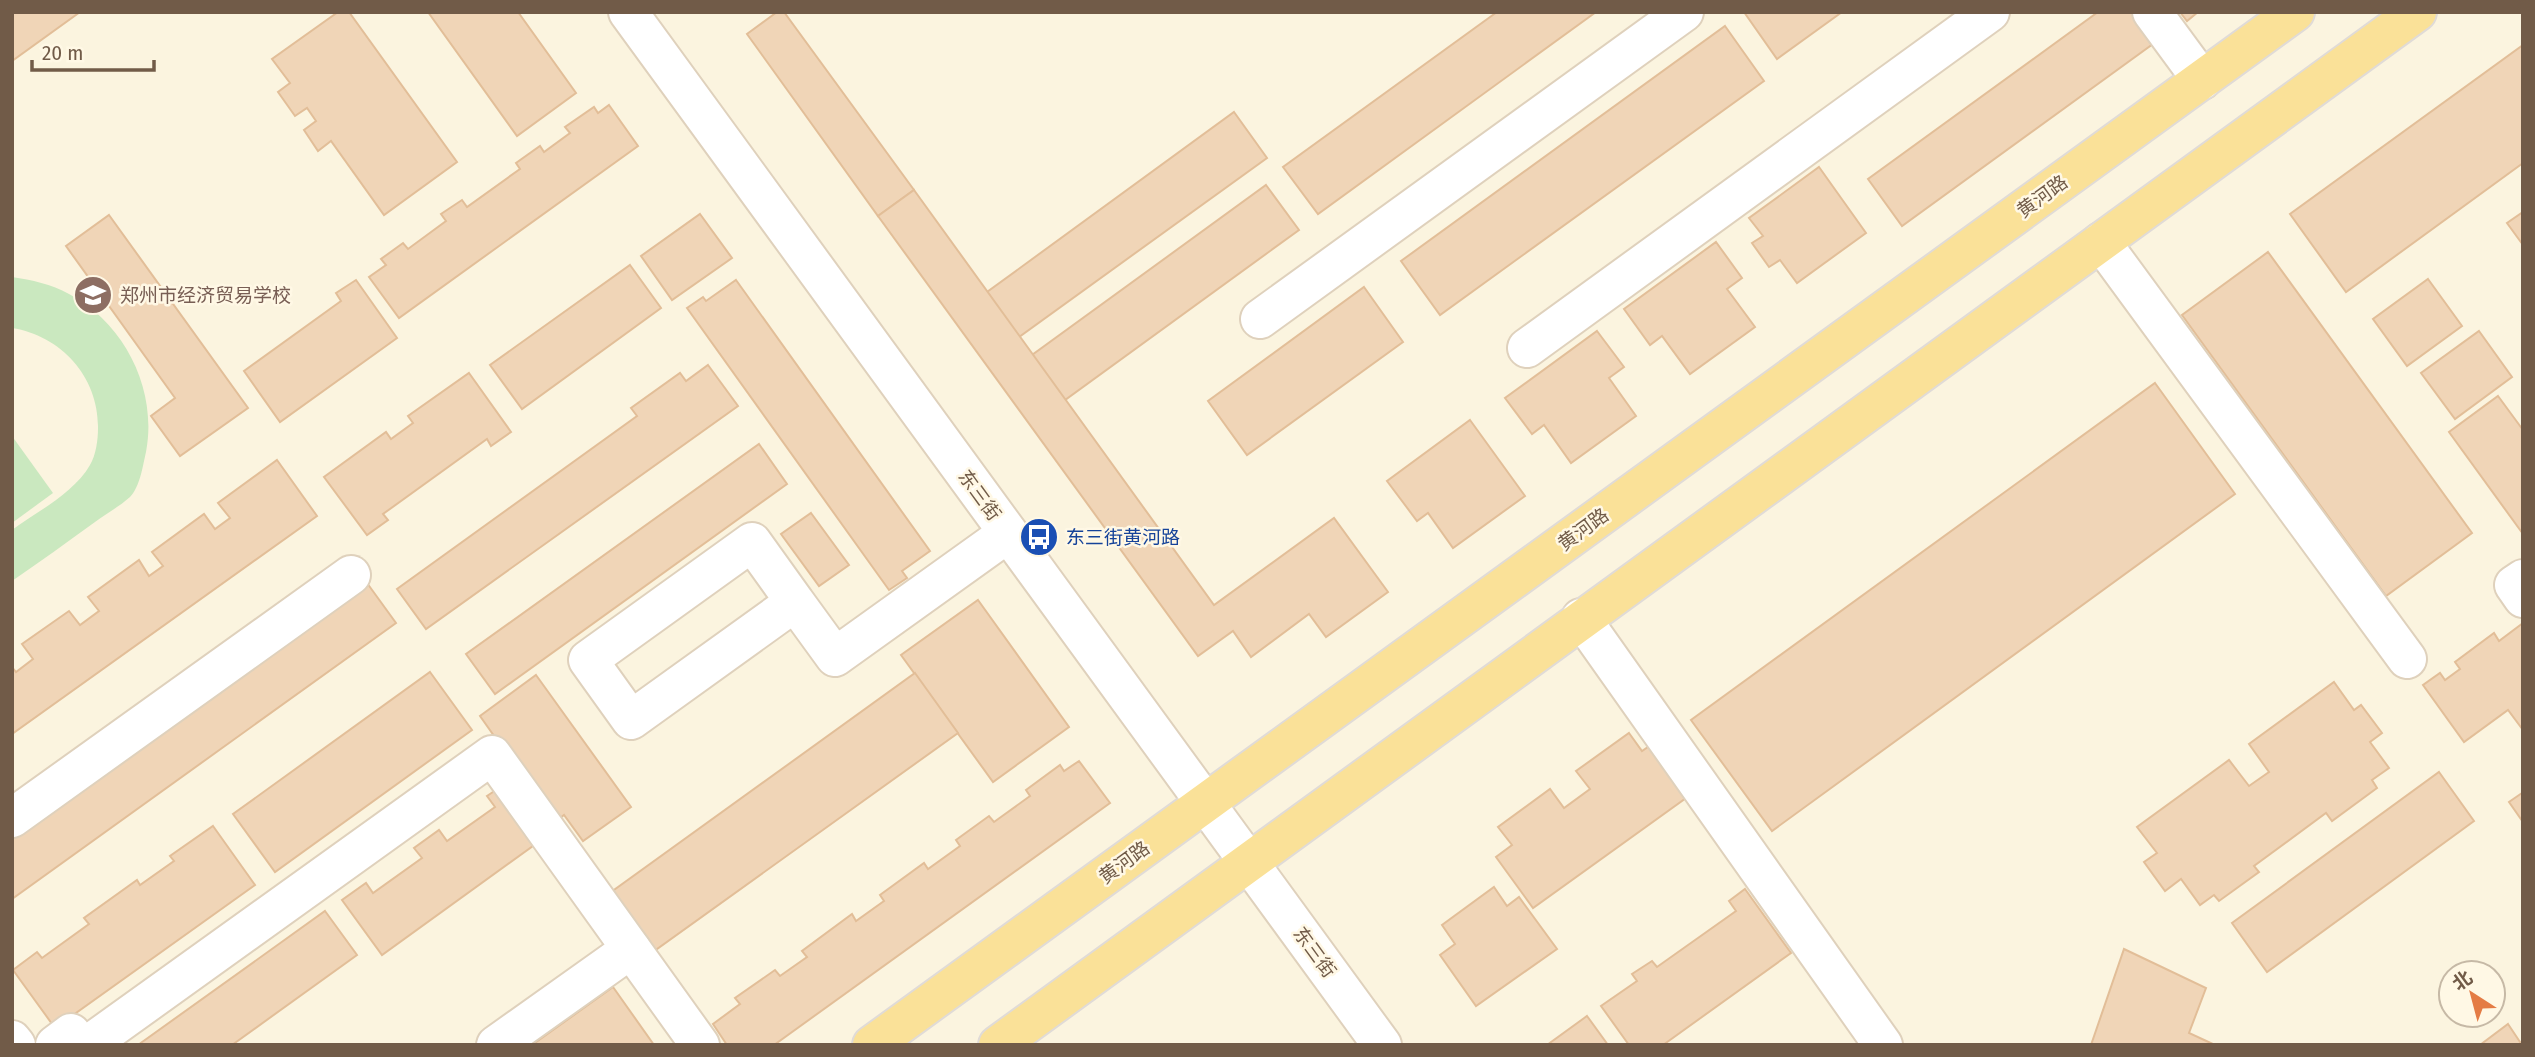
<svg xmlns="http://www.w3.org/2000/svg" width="2535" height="1057" font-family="'Fira Sans Condensed','Noto Sans SC',sans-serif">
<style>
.green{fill:#cae8bf}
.building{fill:#f0d5b7;stroke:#e2be98;stroke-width:2}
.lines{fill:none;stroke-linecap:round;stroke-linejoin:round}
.minor-casing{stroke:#dfd1bc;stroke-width:42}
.major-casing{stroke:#e0dbd7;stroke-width:42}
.minor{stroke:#fff;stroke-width:38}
.major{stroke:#fae198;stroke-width:38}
.labels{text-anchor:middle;stroke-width:5;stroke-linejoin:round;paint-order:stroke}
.street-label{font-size:19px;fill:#715b48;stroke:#fff8e5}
.education-label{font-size:19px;fill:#785e54;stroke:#fff8e5;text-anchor:start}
.transit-label{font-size:19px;fill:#164399;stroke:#fff8e5;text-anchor:start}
</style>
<rect width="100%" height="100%" fill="#fbf4df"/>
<g class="green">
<path d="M12 277C32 280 51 284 69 294 124 323 158 389 146 452 143 465 140 487 130 497 120 506 106 514 95 522 67 542 40 562 12 581V530C38 511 74 493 90 465 96 455 98 440 98 428 99 378 62 336 12 328Z"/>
<polygon points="12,436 53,493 12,523"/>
</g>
<g class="building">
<polygon points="12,12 80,12 12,61"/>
<polygon points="338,12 349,12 457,162 384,215 331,141 318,151 304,130 316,121 307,108 295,116 278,92 290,83 272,59"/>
<polygon points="428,12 518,12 576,93 517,136"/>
<polygon points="777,12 784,12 914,190 878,216 747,34"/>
<polygon points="1497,12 1596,12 1318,214 1283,167"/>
<polygon points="1744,12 1842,12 1777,59"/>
<polygon points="2098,12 2136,12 2157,41 1902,226 1868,179"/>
<polygon points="2180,12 2198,12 2187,21"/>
<polygon points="1725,26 1764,81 1440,315 1401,261"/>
<polygon points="2523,45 2523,163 2346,292 2290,214"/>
<polygon points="609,105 638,146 399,318 369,277 386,265 381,259 403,243 408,249 446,221 441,214 462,200 467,207 520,169 516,163 540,146 544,152 570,133 565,127 594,107 598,113"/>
<polygon points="1234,112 1267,158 1019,337 987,292"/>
<polygon points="1819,167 1866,233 1797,283 1780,260 1769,267 1752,243 1763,236 1749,218"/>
<polygon points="1266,185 1299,230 1065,400 1032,355"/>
<polygon points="914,190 1214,605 1334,518 1388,592 1326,637 1309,614 1251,657 1233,631 1198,656 878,216"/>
<polygon points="2523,212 2523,245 2507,223"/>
<polygon points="700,214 732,258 672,300 641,256"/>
<polygon points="109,215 248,408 180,456 151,416 175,398 66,246"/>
<polygon points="1716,242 1742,278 1727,289 1755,327 1690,374 1662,336 1650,345 1624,309"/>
<polygon points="2268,252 2472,533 2386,596 2182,315"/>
<polygon points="630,265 661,308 522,409 490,365"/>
<polygon points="2428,279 2462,326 2407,366 2373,319"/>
<polygon points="356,280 397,338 280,422 244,371 341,301 336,293"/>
<polygon points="736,280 930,551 902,571 907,578 889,590 687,308 703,297 706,301"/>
<polygon points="1364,287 1403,342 1247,455 1208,401"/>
<polygon points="1597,331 1624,367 1609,378 1636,416 1571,463 1544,425 1532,434 1505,398"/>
<polygon points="2479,331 2512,377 2455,419 2421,373"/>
<polygon points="708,365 738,406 426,629 397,589 637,416 631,408 680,373 686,381"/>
<polygon points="469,373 511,432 491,446 487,439 383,514 388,520 367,535 324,477 386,432 391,439 413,423 408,416"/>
<polygon points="2155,383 2235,494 1772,831 1691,720"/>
<polygon points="2498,396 2523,430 2523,534 2449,432"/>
<polygon points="1470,420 1525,496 1453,548 1428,513 1417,521 1387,481"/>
<polygon points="759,444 787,484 495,694 466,654"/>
<polygon points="277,460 317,516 12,734 12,667 16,672 33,659 22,644 69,611 80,625 99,611 88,597 139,560 149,576 163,566 152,552 204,514 215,529 230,518 218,503"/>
<polygon points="811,513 849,565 819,586 781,534"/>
<polygon points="367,583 396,623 12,899 12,838"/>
<polygon points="978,600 1069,727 993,782 901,655"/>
<polygon points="2523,623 2523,730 2508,710 2464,742 2423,685 2440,673 2445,680 2460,669 2455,662 2494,633 2499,641"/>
<polygon points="430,672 472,730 275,872 233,814"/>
<polygon points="915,673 958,733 650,954 607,895"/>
<polygon points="536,675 631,807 583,841 564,815 555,822 480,716"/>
<polygon points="2334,682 2354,710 2361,705 2382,733 2370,742 2389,768 2372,780 2377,788 2332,821 2326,813 2254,866 2259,872 2219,901 2214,895 2200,905 2181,879 2165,891 2144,862 2157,853 2137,827 2229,760 2249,786 2269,772 2249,744"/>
<polygon points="1629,733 1642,751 1655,742 1693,793 1533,908 1496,857 1512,845 1498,827 1550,789 1564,808 1590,789 1576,771"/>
<polygon points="1079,761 1110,803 774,1045 727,1045 713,1024 740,1004 735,998 775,970 780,976 807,957 802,951 852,914 856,921 884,901 880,895 924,863 928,869 960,846 956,840 989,816 994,822 1030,796 1026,790 1060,765 1064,771"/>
<polygon points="2439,772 2474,821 2267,972 2232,923"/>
<polygon points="505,784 544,838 382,955 342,900 366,883 373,893 422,858 414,848 439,830 447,841 495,807 487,796"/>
<polygon points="2522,793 2523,794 2523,822 2509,802"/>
<polygon points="213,826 255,885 55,1028 13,970 37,952 42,958 89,924 84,918 137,880 140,885 174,861 170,856"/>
<polygon points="1494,887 1507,906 1519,897 1557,949 1476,1006 1440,955 1455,944 1442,925"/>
<polygon points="1745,889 1791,953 1663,1045 1629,1045 1601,1006 1637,981 1632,974 1652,961 1657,967 1736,911 1729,901"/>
<polygon points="325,911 357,955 232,1045 138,1045"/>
<polygon points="2124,949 2206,988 2189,1033 2215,1045 2091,1045"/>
<polygon points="613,987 654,1045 532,1045"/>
<polygon points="1587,1016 1608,1045 1547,1045"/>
<polygon points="2508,1024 2522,1045 2480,1045"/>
</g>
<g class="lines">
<defs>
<g id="minor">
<polyline points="628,12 1382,1045"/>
<polyline points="2152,12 2202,80"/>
<polyline points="2101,242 2407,659"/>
<polyline points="1260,319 1684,12"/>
<polyline points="1527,348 1990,12"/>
<polyline points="2523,579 2514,585 2523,598"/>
<polyline points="795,602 752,542 588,660 631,720 795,602 835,657 1008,533"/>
<polyline points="1581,618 1883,1045"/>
<polyline points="12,818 351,575"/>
<polyline points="12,1040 16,1045"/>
<polyline points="55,1045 71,1033 79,1045"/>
<polyline points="88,1045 492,755 700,1045"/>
<polyline points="496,1045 631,949"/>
</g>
<g id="major">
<polyline points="872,1045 2295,12"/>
<polyline points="998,1045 2417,12"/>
</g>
</defs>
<use href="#minor" class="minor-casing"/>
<use href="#major" class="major-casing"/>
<use href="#minor" class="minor"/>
<use href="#major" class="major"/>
</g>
<defs>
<symbol id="school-disc" viewBox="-11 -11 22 22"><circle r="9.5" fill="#8d6e63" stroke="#fff8e5"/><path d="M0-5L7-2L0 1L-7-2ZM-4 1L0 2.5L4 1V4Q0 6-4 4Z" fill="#fff"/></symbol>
<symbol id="bus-disc" viewBox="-11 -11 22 22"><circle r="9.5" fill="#1a4fb4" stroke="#fff8e5"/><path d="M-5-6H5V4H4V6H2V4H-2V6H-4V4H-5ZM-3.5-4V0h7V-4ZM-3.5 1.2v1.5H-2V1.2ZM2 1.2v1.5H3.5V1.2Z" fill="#fff"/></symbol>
</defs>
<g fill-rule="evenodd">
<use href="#school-disc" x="71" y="273" width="44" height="44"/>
<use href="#bus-disc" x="1017" y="515" width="44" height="44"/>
</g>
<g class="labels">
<g class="street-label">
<text transform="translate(2042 196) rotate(-36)" y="7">黄河路</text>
<text transform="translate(980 495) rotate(54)" y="7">东三街</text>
<text transform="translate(1583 529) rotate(-36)" y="7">黄河路</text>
<text transform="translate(1124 862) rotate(-36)" y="7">黄河路</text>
<text transform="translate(1315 952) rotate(54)" y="7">东三街</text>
</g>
<g class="education-label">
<text x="120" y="302">郑州市经济贸易学校</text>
</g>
<g class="transit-label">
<text x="1066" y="544">东三街黄河路</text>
</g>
</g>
<rect width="2535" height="1057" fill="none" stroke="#715b48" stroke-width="28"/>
<g transform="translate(2472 994) rotate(324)"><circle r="33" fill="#fff8e5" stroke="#c6b9a6" stroke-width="2"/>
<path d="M0-5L12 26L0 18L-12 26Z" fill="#e47c45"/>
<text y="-10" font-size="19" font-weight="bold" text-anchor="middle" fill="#715b48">北</text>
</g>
<path d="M32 60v10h122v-10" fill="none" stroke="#715b48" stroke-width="3.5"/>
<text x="42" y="60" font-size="21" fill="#715b48" stroke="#fff8e5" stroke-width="5" paint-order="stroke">20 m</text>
</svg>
